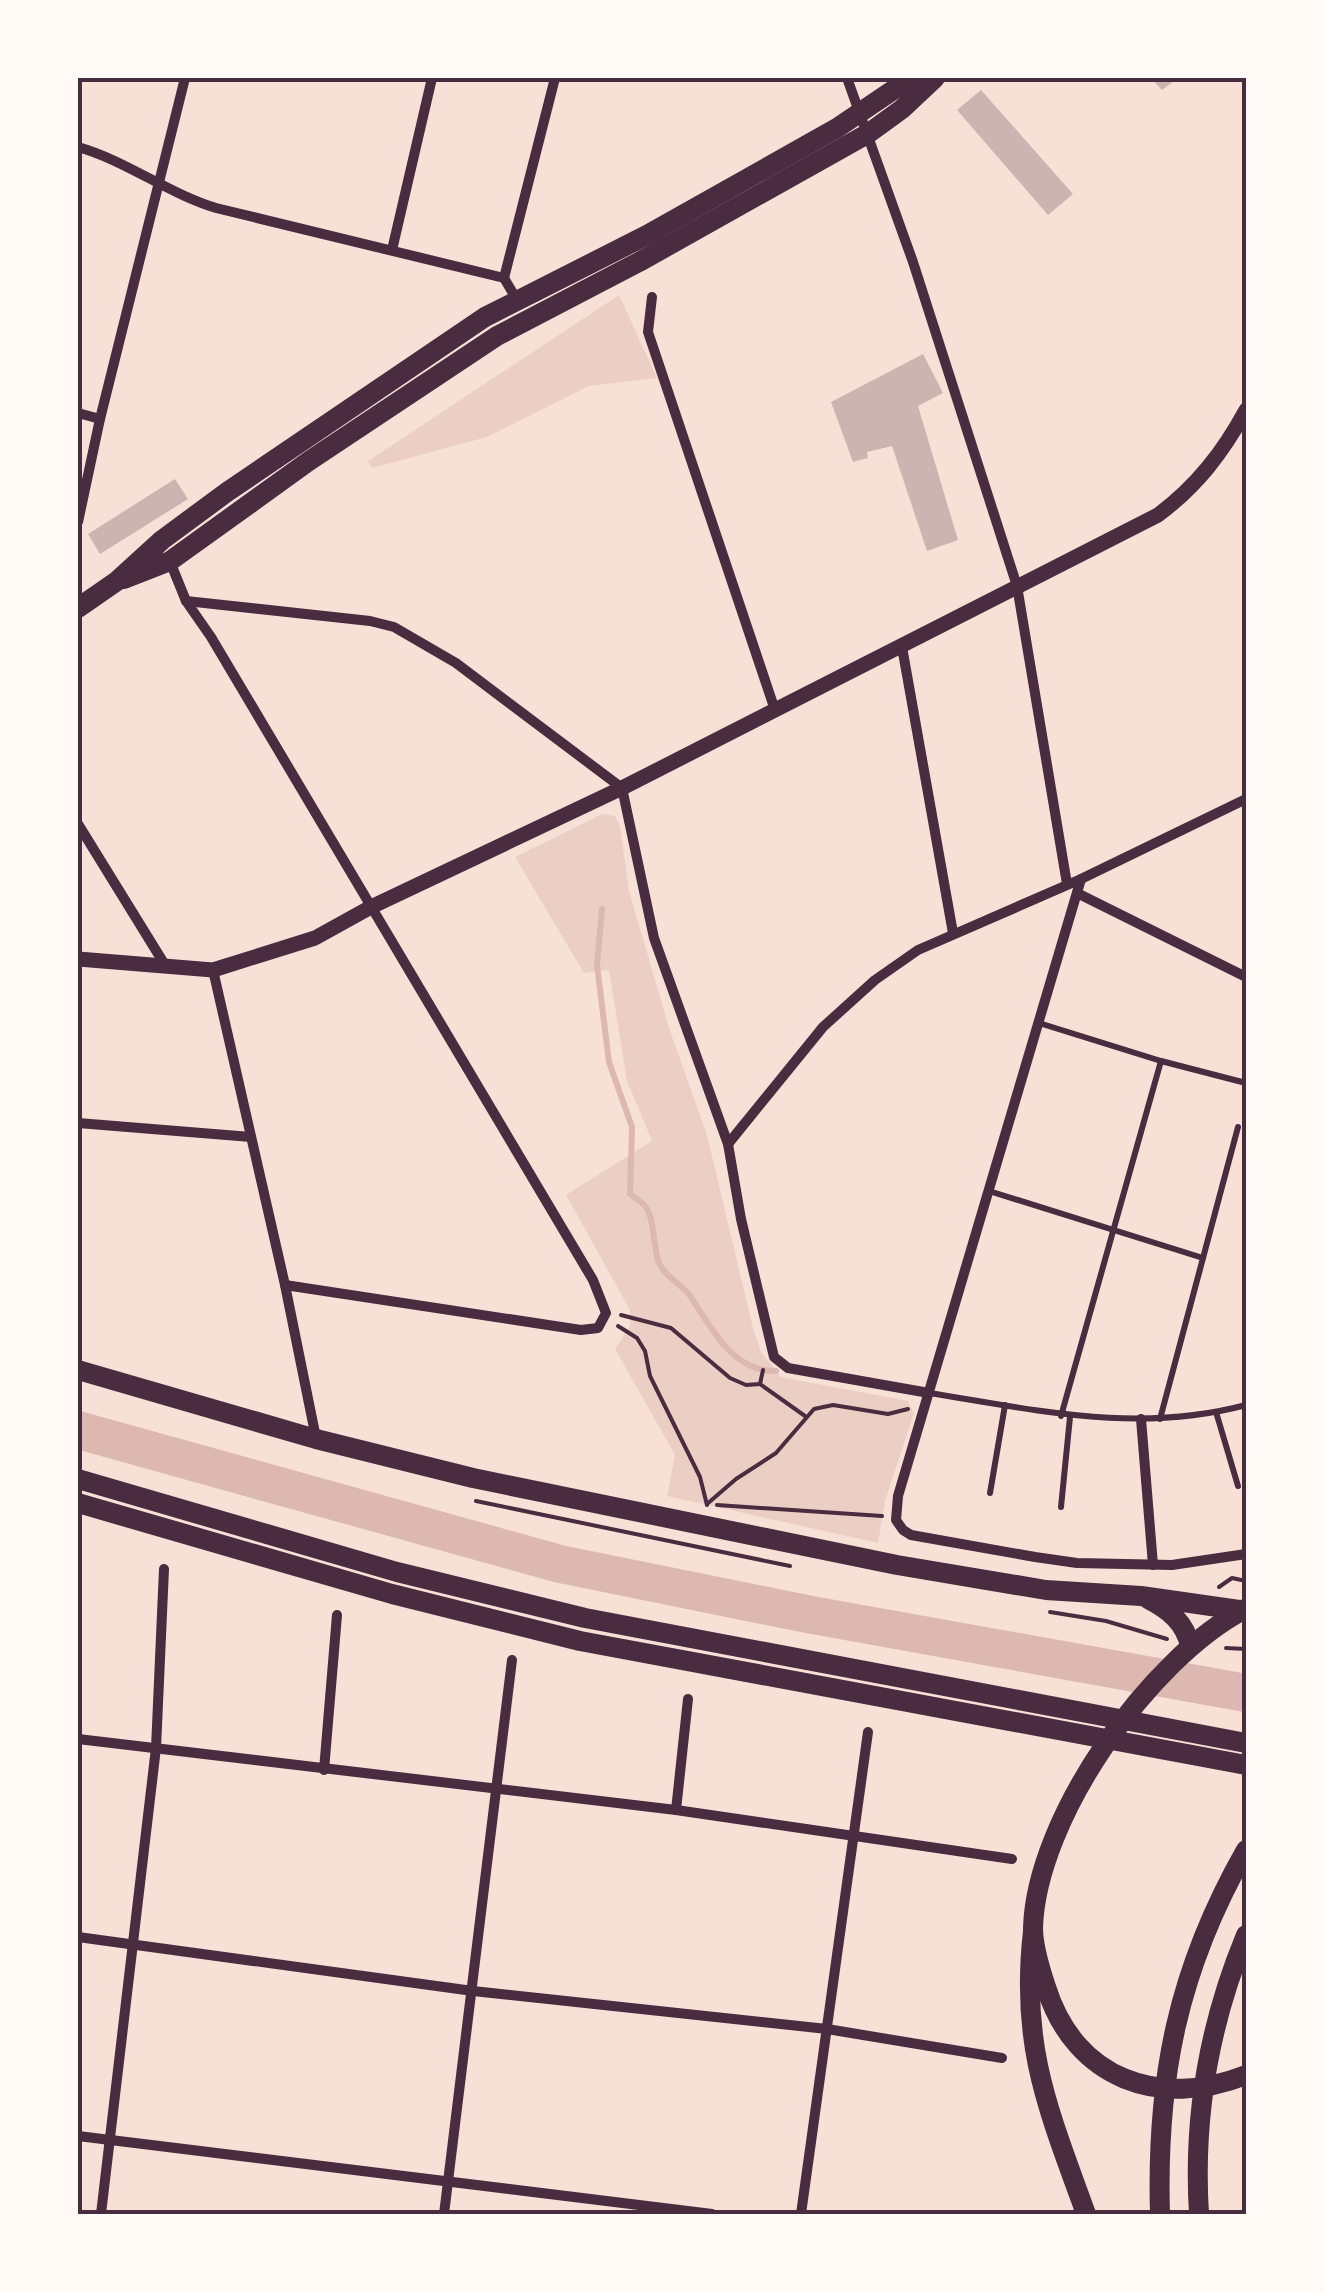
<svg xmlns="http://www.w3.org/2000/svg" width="1324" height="2292" font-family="Ubuntu,sans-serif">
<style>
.green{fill:#ebcfc5}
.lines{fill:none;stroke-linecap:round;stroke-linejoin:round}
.stream{stroke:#dcb8b0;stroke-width:6}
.river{stroke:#dcb8b0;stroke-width:38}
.building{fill:#ccb4b1}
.path{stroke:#4a2c40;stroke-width:4}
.service{stroke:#4a2c40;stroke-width:6}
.minor{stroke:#4a2c40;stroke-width:10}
.tertiary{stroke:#4a2c40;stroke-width:15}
.primary{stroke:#4a2c40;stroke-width:20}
.trunk{stroke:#4a2c40;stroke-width:20}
.neatline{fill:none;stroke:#4a2c40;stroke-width:4}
</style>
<rect width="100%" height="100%" fill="#f7e1d7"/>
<g class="green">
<polygon points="619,295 657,378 589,386 487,437 372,468 368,461"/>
<polygon points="602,814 615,816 620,826 629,891 669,1028 707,1135 753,1328 761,1352 781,1377 908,1401 914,1413 885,1501 878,1543 667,1496 675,1455 615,1349 630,1326 630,1310 566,1195 652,1141 627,1081 609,970 584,973 515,857"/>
</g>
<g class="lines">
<path class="stream" d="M602 909 597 965 609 1062 632 1127 630 1194C633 1197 638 1199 642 1203 656 1214 652 1246 659 1263 666 1278 682 1284 691 1297 712 1329 733 1372 776 1371"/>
<polyline class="river" points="78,1430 560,1564 812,1615 1246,1693"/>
</g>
<g class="building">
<polygon points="1151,78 1178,78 1162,90"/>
<polygon points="981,90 1073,194 1048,215 957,110"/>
<polygon points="923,354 943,393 918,406 958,540 927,551 892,446 867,452 868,458 853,462 831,402"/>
<polygon points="175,479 188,499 100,554 88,534"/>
</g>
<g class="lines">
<g class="path">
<polyline points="621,1315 671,1328 730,1378 746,1385 760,1384 763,1370"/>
<polyline points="618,1326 637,1338 645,1351 650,1376 700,1477 707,1505"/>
<polyline points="760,1384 805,1416"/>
<polyline points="476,1501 790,1566"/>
<polyline points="707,1504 736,1479 776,1453 814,1409 833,1405 888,1414 908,1409"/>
<polyline points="717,1505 882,1516"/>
<polyline points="1219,1587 1232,1578 1246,1581"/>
<polyline points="1050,1612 1106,1621 1167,1639"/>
<polyline points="1226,1648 1246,1649"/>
</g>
<g class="service">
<polyline points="1039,1023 1161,1061 1246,1083"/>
<polyline points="989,1191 1203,1258"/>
<path d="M929 1393C1038 1410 1137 1434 1246 1405"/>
<polyline points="1216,1412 1238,1486"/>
<polyline points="1061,1416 1161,1061"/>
<polyline points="1160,1419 1238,1127"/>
<polyline points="990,1493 1005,1405"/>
<polyline points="1061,1507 1070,1417"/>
</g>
<g class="minor">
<polyline points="847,78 913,262 1017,586 1067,884"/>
<path d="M78 147C127 161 167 193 216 208L504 278 517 300"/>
<polyline points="392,250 432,78"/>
<polyline points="504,278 555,78"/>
<polyline points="652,297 648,332 775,710"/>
<polyline points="78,413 100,419"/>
<polyline points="78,522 100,419 185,78"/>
<polyline points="169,559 186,601 211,637 593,1280 606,1313 598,1328 581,1330 285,1285"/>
<polyline points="186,601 370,621 394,627 456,663 622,788 654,938 728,1144 741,1219 774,1357 788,1368 929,1393"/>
<polyline points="902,647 953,933"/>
<polyline points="78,824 165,965"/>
<polyline points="1081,879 898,1496 896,1520 903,1530 911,1535 1035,1557 1077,1563 1172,1565 1246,1554"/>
<polyline points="1077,893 1246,977"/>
<polyline points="213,970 285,1285 316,1438"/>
<polyline points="78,1123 251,1137"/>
<polyline points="728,1144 823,1027 875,980 918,950 1081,879 1246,799"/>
<polyline points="1141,1419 1153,1565"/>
<polyline points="78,1739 676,1810 1012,1859"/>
<polyline points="324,1770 337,1615"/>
<polyline points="676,1810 688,1699"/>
<polyline points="78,1937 473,1991 827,2029 1002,2058"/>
<polyline points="78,2136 712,2214"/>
<polyline points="101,2214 156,1748 164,1569"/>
<polyline points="444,2214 512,1660"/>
<polyline points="801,2214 868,1732"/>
</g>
<path class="tertiary" d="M78 959 213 970 315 938 371 907 622 788 1158 515C1197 486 1223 452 1246 410"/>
<g class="primary">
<polyline points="124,579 170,561 309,461 497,336 639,262 869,133 902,109 935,78"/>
<polyline points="78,608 117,581 162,540 227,492 485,317 647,235 837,128 911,78"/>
<polyline points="78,1370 316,1439 473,1478 897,1565 1046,1590 1141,1596 1246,1611"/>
<polyline points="78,1479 397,1572 585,1618 1246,1743"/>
<polyline points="78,1503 392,1594 580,1641 1246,1765"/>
<path d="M1148 1599C1169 1610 1185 1622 1190 1646"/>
<path d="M1245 1609C1150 1658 1036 1818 1033 1928 1033 1947 1040 1969 1046 1987 1075 2080 1160 2109 1246 2075"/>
</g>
<g class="trunk">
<path d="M1033 1931C1020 2046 1048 2109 1086 2214"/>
<path d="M1160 2214C1156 2078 1178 1969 1246 1850"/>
<path d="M1199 2214C1193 2119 1209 2024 1246 1935"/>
</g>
</g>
<rect width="1324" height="2292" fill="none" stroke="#fffaf5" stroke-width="160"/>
<rect x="80" y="80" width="1164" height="2132" class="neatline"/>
</svg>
